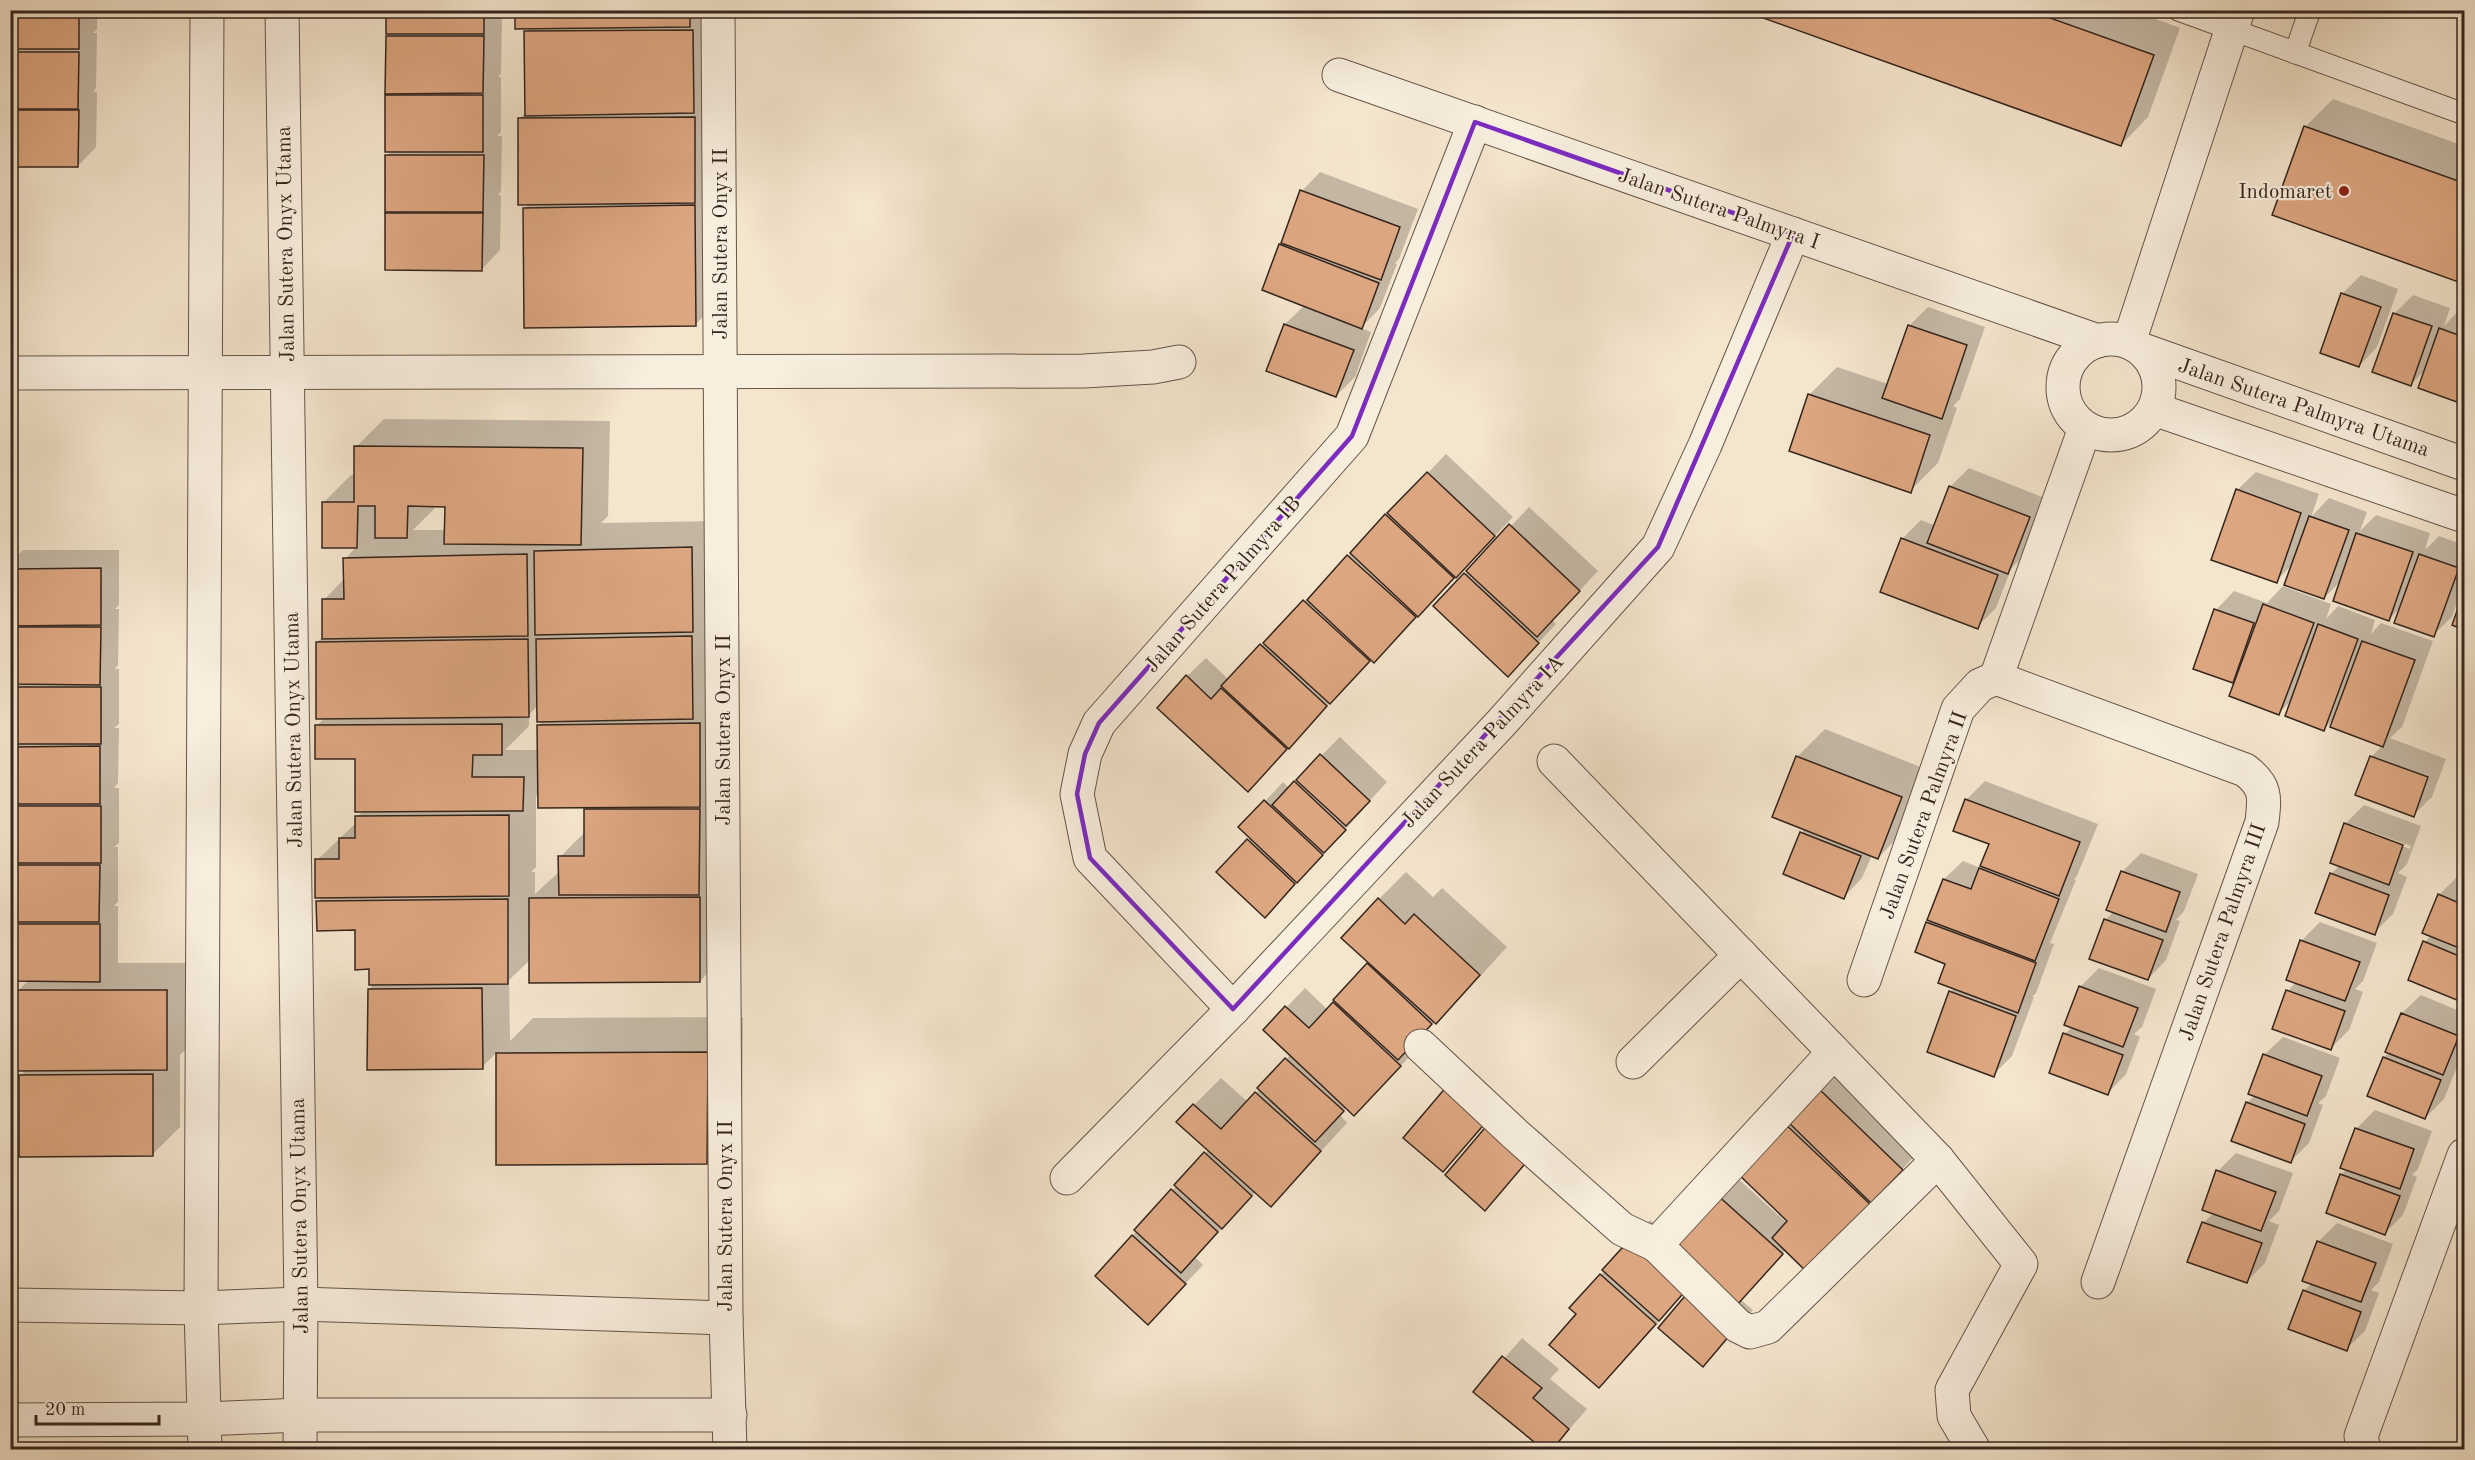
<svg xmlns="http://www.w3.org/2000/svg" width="2475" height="1460" font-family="'Old Standard TT',serif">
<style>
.shadow{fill:#0003;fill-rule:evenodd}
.building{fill:#dca681;stroke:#35251c;stroke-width:1.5}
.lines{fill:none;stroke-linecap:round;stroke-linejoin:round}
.lane-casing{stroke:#655548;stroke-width:23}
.street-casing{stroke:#655548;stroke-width:35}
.lane{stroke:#f8eede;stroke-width:21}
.street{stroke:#f8eede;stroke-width:33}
.marked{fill:none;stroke:#7b2cbf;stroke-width:4.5;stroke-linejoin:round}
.poi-dot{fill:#8f2418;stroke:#f8eede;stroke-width:2}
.labels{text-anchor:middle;stroke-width:4.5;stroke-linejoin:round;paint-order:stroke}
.poi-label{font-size:21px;fill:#35251c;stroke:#f8eede;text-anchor:end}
.street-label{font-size:21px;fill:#35251c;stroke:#f8eede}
</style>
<rect width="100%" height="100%" fill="#f4e5cd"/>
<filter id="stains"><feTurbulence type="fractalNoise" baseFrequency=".00333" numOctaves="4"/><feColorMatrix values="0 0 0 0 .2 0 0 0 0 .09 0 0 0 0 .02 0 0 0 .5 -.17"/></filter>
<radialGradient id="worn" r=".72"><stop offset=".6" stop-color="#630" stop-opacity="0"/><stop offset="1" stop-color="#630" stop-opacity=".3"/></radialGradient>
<g class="shadow">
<polygon points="10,10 97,10 97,29 93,33 97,33 96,88 93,92 97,92 96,147 78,166 10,166"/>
<polygon points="387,10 502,10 498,18 502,18 501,73 498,77 501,77 501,132 497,136 502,136 501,191 498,195 501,195 500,250 482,269 386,214 390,210 387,155 392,151 387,96 390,92 387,36 391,33"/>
<polygon points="516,10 720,10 723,297 696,324 525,208 530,203 519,119 526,112 526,32 530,28"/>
<polygon points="1745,10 2132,10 2180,28 2148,117 2121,145"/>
<polygon points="2333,99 2464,146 2464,282 2274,214 2305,127"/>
<polygon points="1320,172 1418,209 1399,259 1395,263 1397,264 1380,308 1361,328 1371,332 1355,377 1336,396 1268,370 1285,324 1305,305 1280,245 1302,191"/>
<polygon points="2361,275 2398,289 2377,347 2359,366 2342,294"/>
<polygon points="2413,295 2450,308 2444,326 2459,310 2464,312 2464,402 2461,401 2463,394 2457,400 2426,369 2411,384 2394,314"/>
<polygon points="1928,307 1985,327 1960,399 1953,406 1957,408 1938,463 1910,491 1791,450 1810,394 1837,367 1888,384 1909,326"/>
<path d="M384 419 610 421 608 516 601 523 719 521 727 953 700 981 531 959 509 980 510 1041 533 1018 743 1017 742 1127 707 1162 497 1163V1052L482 1067 369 989 375 983 357 929 318 901 323 896 317 860 357 822V817L364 810 356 758 316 726 325 718 317 642 324 636V600L345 578V559L357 546 324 502 351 475H356V447ZM434 505H446V530H413L434 509ZM538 705 544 720 539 725V750H505L529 726V715ZM539 793 589 806 586 810V831L560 857V871L535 894V872H531L536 867V796Z"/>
<polygon points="1446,454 1513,517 1393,642 1372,658 1248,790 1187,676 1206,658 1229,680"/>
<polygon points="1969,468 2047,499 2026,553 2011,569 1996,608 1977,627 1902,539 1921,520 1936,526 1950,487"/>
<polygon points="2256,472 2319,494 2311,517 2329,498 2367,512 2360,531 2376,515 2430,533 2425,550 2439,536 2464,545 2464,582 2452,617 2433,635 2402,606 2389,619 2342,580 2324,598 2294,563 2276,581 2237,490"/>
<polygon points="1529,507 1598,571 1552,620 1556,624 1526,656 1435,606"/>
<polygon points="23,550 119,550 119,605 115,609 119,609 118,665 115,669 119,669 119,724 114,728 119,728 118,783 114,788 119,788 119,843 114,847 118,847 118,902 114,906 118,906 118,963 194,963 194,1041 180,1055 180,1127 152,1155 20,1076 27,1069 18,991 29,980 10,980 10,563"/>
<polygon points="2283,586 2331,604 2326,619 2338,606 2375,620 2371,634 2381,623 2433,641 2402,727 2390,738 2446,759 2432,797 2413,815 2371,757 2383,745 2334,719 2324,729 2292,700 2279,713 2239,675 2232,681 2216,610 2234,591 2267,603"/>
<polygon points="1825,729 1928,770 1905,830 1878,858 1872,855 1862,878 1844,897 1801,833 1805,829 1797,757"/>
<polygon points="1340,737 1387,782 1362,809 1363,810 1283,897 1218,872 1251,837 1265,801 1283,782 1289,788"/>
<polygon points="1985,781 2098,824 2077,876 2074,879 2076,880 2050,943 2054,944 2036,993 2032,997 2034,997 2012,1056 1993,1075 1950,992 1955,988 1947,963 1928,923 1931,920 1929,919 1944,879 1963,861 1981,868 1991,843 1966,800"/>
<path d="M2364 805 2421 826 2407 864 2398 873 2407 877 2393 914 2374 933 2331 874 2340 865 2345 824ZM2353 825 2411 846 2410 849 2353 828Z"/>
<polygon points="2141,853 2198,874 2184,911 2176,920 2180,921 2166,960 2148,979 2105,920 2114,911 2122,872"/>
<polygon points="1406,872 1433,897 1442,888 1507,947 1463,995 1414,1042 1419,1047 1373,1095 1347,1107 1340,1115 1347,1123 1271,1205 1256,1192 1195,1257 1203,1265 1148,1323 1097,1276 1209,1149 1194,1105 1221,1078 1248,1102 1260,1089 1291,1054 1265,1030 1305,988 1328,1010 1370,963 1379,899"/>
<polygon points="2458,876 2464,879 2464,1001 2410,979 2425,942 2431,935 2439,895"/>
<polygon points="2320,922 2377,943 2363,981 2355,989 2363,992 2349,1030 2330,1049 2288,991 2296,982 2301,941"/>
<polygon points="2099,968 2156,989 2142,1027 2134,1034 2140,1037 2126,1074 2108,1093 2065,1034 2072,1027 2080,987"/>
<polygon points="2421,995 2464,1013 2464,1048 2456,1061 2459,1062 2444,1099 2425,1118 2369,1095 2384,1057 2390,1052 2387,1051 2402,1013"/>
<polygon points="2283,1037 2340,1058 2326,1096 2318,1103 2323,1105 2309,1143 2290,1162 2247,1103 2255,1095 2264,1055"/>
<polygon points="1466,1068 1504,1101 1443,1170"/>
<polygon points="1837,1070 1920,1150 1896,1176 1899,1179 1837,1244 1786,1250 1740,1299 1753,1310 1702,1365 1691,1291 1703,1272 1617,1368 1578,1314 1571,1308 1650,1220 1674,1241 1735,1176 1787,1223 1790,1221 1736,1170"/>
<polygon points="1508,1106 1548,1139 1485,1209"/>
<polygon points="2375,1110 2432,1131 2418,1169 2412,1175 2417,1177 2403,1215 2385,1233 2328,1212 2342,1174 2347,1169 2356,1129"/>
<polygon points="2236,1153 2293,1173 2279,1211 2269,1221 2279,1225 2265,1263 2247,1281 2203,1223 2214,1213 2218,1171"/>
<polygon points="2337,1223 2393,1244 2379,1282 2371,1290 2379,1293 2365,1331 2346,1349 2304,1291 2312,1283 2318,1242"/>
<polygon points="1522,1338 1559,1369 1550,1379 1587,1409 1551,1450 1475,1392"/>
</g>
<g class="building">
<rect x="10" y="10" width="69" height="39"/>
<rect x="386" y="10" width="98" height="24"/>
<polygon points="515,10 690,10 690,27 515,29"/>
<polygon points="1741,10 2028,10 2154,55 2121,146"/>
<polygon points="693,30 694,113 525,116 524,31"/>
<polygon points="386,36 484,36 483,93 385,94"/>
<polygon points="10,52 79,52 78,109 10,109"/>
<rect x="385" y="95" width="98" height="57"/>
<polygon points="10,110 79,110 78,167 10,167"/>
<polygon points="695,117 695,203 518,205 518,118"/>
<polygon points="2304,126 2464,183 2464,284 2272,215"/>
<polygon points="385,155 484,155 483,212 385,212"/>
<polygon points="1300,190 1400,227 1381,280 1281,243"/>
<polygon points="695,205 696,326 524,328 523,208"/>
<polygon points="385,213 483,213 482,271 385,270"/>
<polygon points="1279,244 1379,283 1362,329 1262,290"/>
<polygon points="2341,293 2381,307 2359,367 2320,353"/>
<polygon points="2393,313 2432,326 2411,386 2372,372"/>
<polygon points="1284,324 1354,350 1336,397 1266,371"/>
<polygon points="1908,325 1967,345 1942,419 1882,398"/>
<polygon points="2439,328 2464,337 2464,382 2457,402 2418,388"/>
<polygon points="2464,386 2464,403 2459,402"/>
<polygon points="1808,394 1930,435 1911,493 1789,451"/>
<polygon points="354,446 583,448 581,545 444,544 445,507 408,506 407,538 375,538 375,506 358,506 357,548 322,548 322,502 354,502"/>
<polygon points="1427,472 1495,536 1456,578 1387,513"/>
<polygon points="1949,486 2030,517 2008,574 1927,543"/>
<polygon points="2236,489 2301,513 2277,583 2211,560"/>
<polygon points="1385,514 1454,578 1418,617 1350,553"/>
<polygon points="2309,516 2349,530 2324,599 2284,585"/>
<polygon points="1509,524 1580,591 1537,637 1466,571"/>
<polygon points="2356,533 2413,552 2389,621 2333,601"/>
<polygon points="1901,538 1998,575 1978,629 1880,592"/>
<polygon points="692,547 693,632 535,635 534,551"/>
<polygon points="527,554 528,636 322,639 322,599 344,599 343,558"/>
<polygon points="2419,554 2459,568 2434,637 2394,623"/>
<polygon points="1347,555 1416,617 1374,663 1307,600"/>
<polygon points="101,568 101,625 10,626 10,569"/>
<polygon points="1464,573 1539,643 1508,677 1433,606"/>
<polygon points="2464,591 2464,630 2452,625"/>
<polygon points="1303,600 1370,661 1330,704 1263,643"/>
<polygon points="2263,604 2314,623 2279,715 2229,696"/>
<polygon points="2214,609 2254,623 2233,683 2193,669"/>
<polygon points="2318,624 2358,639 2324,731 2285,716"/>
<polygon points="10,627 101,627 100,685 10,684"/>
<polygon points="692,636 693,719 537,722 536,639"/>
<polygon points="528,639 529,717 316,719 316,642"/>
<polygon points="2362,641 2415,660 2383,747 2330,727"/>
<polygon points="1260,644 1327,706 1289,749 1221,686"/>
<polygon points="1186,675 1211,699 1221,688 1287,749 1248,792 1157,708"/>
<rect x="10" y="687" width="91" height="57"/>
<polygon points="700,723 700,807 538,808 537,725"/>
<polygon points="502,724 502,755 473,755 472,777 524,777 523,811 355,812 355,759 315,759 315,725"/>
<polygon points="100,746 100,804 10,804 10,747"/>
<polygon points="1320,754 1370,801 1346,826 1296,780"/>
<polygon points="1796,756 1902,797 1878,859 1772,817"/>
<polygon points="2370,756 2428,777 2414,817 2355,795"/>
<polygon points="1294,781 1346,830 1324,853 1272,805"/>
<polygon points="1965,799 2080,842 2059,896 1980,866 1989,844 1953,831"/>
<polygon points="1264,800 1323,855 1297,883 1238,827"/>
<rect x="10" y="806" width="91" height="57"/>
<polygon points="584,809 700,809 699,895 559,895 558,856 584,856"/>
<polygon points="509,815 509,896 315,898 315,859 339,859 339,838 355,838 355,816"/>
<polygon points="2344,823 2403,845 2389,885 2330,863"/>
<polygon points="1800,832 1861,856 1844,899 1783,874"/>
<polygon points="1247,839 1295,884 1265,918 1216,872"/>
<polygon points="10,865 100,865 99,922 10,922"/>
<polygon points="1979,868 2059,899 2035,961 1927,920 1943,879 1971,889"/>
<polygon points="2121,871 2180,892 2166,932 2106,910"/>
<polygon points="2330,873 2389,895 2375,935 2315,913"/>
<polygon points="2438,894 2464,905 2464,950 2422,933"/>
<polygon points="700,897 700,982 529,983 529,898"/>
<polygon points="1378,898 1405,924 1414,914 1480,975 1436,1024 1341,938"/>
<polygon points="508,899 508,984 369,985 369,969 355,970 355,930 317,931 316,901"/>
<polygon points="2104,919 2163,940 2148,980 2089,959"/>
<polygon points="1926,922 2036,963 2018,1013 1938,983 1945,964 1915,952"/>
<polygon points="10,924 100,924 100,982 10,981"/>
<polygon points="2300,940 2360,962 2345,1001 2286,980"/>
<polygon points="2423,941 2464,958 2464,1003 2408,980"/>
<polygon points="1367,963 1432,1024 1398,1060 1333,1000"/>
<polygon points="2079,986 2138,1008 2123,1047 2064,1025"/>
<polygon points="482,988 483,1069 367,1070 368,989"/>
<polygon points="17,990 167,990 167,1070 16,1071"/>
<polygon points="2286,990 2345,1011 2331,1050 2272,1029"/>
<polygon points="1949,991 2016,1016 1994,1077 1927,1052"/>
<polygon points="1333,1002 1401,1066 1354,1116 1263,1030 1285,1006 1309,1028"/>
<polygon points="2401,1013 2459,1036 2443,1075 2385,1052"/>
<polygon points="2063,1033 2123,1055 2108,1095 2049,1073"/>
<polygon points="708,1052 707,1164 496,1165 496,1053"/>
<polygon points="2263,1054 2322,1076 2307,1116 2248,1094"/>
<polygon points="2383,1057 2441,1080 2425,1119 2367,1096"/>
<polygon points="1285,1058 1344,1111 1315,1142 1257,1088"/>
<polygon points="153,1074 153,1156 19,1157 19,1075"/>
<polygon points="1447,1086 1487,1121 1443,1172 1403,1138"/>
<polygon points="1817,1087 1903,1170 1871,1203 1786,1120"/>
<polygon points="1255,1092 1321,1151 1271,1207 1176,1122 1193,1104 1221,1129"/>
<polygon points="2246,1102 2305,1124 2291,1163 2231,1141"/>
<polygon points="1781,1120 1873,1207 1809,1274 1772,1238 1787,1221 1734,1170"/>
<polygon points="1489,1123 1530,1158 1485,1211 1445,1175"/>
<polygon points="2355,1128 2414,1149 2400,1189 2340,1168"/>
<polygon points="1204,1152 1252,1196 1222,1229 1174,1185"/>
<polygon points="2216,1170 2276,1192 2261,1231 2202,1210"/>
<polygon points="2340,1174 2400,1196 2385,1235 2326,1213"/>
<polygon points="1171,1189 1218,1232 1181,1273 1134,1230"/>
<polygon points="1715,1193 1783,1254 1737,1305 1670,1244"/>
<polygon points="2202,1222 2262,1243 2247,1283 2187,1262"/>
<polygon points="1132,1235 1186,1284 1148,1325 1095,1276"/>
<polygon points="1631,1238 1688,1288 1659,1321 1602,1270"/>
<polygon points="2317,1241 2376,1263 2361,1302 2302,1281"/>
<polygon points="1600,1274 1656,1324 1599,1388 1549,1345 1576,1314 1569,1308"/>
<polygon points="1690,1290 1735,1329 1703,1367 1658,1328"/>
<polygon points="2303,1290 2361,1312 2347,1351 2288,1329"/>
<polygon points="1502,1356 1542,1388 1533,1398 1569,1429 1552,1450 1544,1450 1473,1392"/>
</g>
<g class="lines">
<defs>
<g id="lane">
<polyline points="2178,10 2464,114"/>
<polyline points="2295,53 2310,10"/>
</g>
<g id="street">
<polyline points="282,10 301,1304 300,1450"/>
<polyline points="718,10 726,1318 730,1450"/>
<polyline points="1339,75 2098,341"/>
<circle cx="2111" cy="387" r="48"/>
<polyline points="2129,342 2238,10"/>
<polyline points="2143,350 2464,464"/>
<polyline points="10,373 1084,371 1153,367 1179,362"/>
<polyline points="2154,409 2464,516"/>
<path d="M1996 678 2245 770C2266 786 2265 796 2262 822L2098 1282"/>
<polyline points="1554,761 1938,1160 2021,1264 1952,1390 1954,1416 1974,1450"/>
<polyline points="1864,980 1958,709 1980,685 1996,678 2085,428"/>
<polyline points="1233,1009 1090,858 1077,794 1085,754 1099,723 1352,436 1475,122"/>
<polyline points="1421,1046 1515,1134 1622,1229 1656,1245 1834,1052"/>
<polyline points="1633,1062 1741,955"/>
<polyline points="1067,1178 1233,1009 1503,721 1658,547 1705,445 1793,234"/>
<polyline points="1656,1245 1738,1326 1750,1332 1768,1327 1938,1160"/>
<polyline points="10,1305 201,1308 301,1304 726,1318"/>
<polyline points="10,1420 205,1419 300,1415 730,1415"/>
<polyline points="205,1450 201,1308 207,10"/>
<polyline points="2364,1450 2361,1436 2464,1155"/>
</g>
</defs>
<use href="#lane" class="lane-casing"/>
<use href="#street" class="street-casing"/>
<use href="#lane" class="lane"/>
<use href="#street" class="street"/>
</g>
<path class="marked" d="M1475 122 1793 234 1658 547 1233 1009 1090 858 1077 794 1085 754 1099 723 1352 436Z"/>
<circle class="poi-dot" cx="2344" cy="191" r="6"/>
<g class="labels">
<g class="poi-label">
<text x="2332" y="198">Indomaret</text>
</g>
<g class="street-label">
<text transform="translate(1719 208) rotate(19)" y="7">Jalan Sutera Palmyra I</text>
<text transform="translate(285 244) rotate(-91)" y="7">Jalan Sutera Onyx Utama</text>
<text transform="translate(720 244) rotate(-90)" y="7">Jalan Sutera Onyx II</text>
<text transform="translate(2304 407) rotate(19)" y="7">Jalan Sutera Palmyra Utama</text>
<text transform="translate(1222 584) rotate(-49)" y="7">Jalan Sutera Palmyra IB</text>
<text transform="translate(293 730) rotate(-91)" y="7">Jalan Sutera Onyx Utama</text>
<text transform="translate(723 730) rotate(-90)" y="7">Jalan Sutera Onyx II</text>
<text transform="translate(1482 741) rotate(-47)" y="7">Jalan Sutera Palmyra IA</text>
<text transform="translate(1923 815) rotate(-70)" y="7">Jalan Sutera Palmyra II</text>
<text transform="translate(2222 932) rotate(-71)" y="7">Jalan Sutera Palmyra III</text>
<text transform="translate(299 1216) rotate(-91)" y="7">Jalan Sutera Onyx Utama</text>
<text transform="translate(725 1216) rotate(-90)" y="7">Jalan Sutera Onyx II</text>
</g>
</g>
<rect width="2475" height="1460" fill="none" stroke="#f4e5cd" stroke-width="36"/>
<rect x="12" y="12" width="2451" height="1436" fill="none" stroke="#35251c" stroke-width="3"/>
<rect x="18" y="18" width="2439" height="1424" fill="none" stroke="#35251c" stroke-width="1.5"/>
<path d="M36 1415v9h123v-9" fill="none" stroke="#35251c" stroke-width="3"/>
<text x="45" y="1415" font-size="18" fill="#35251c" stroke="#f8eede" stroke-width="4.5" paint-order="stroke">20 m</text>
<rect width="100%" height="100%" filter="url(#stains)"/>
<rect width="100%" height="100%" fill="url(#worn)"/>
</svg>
